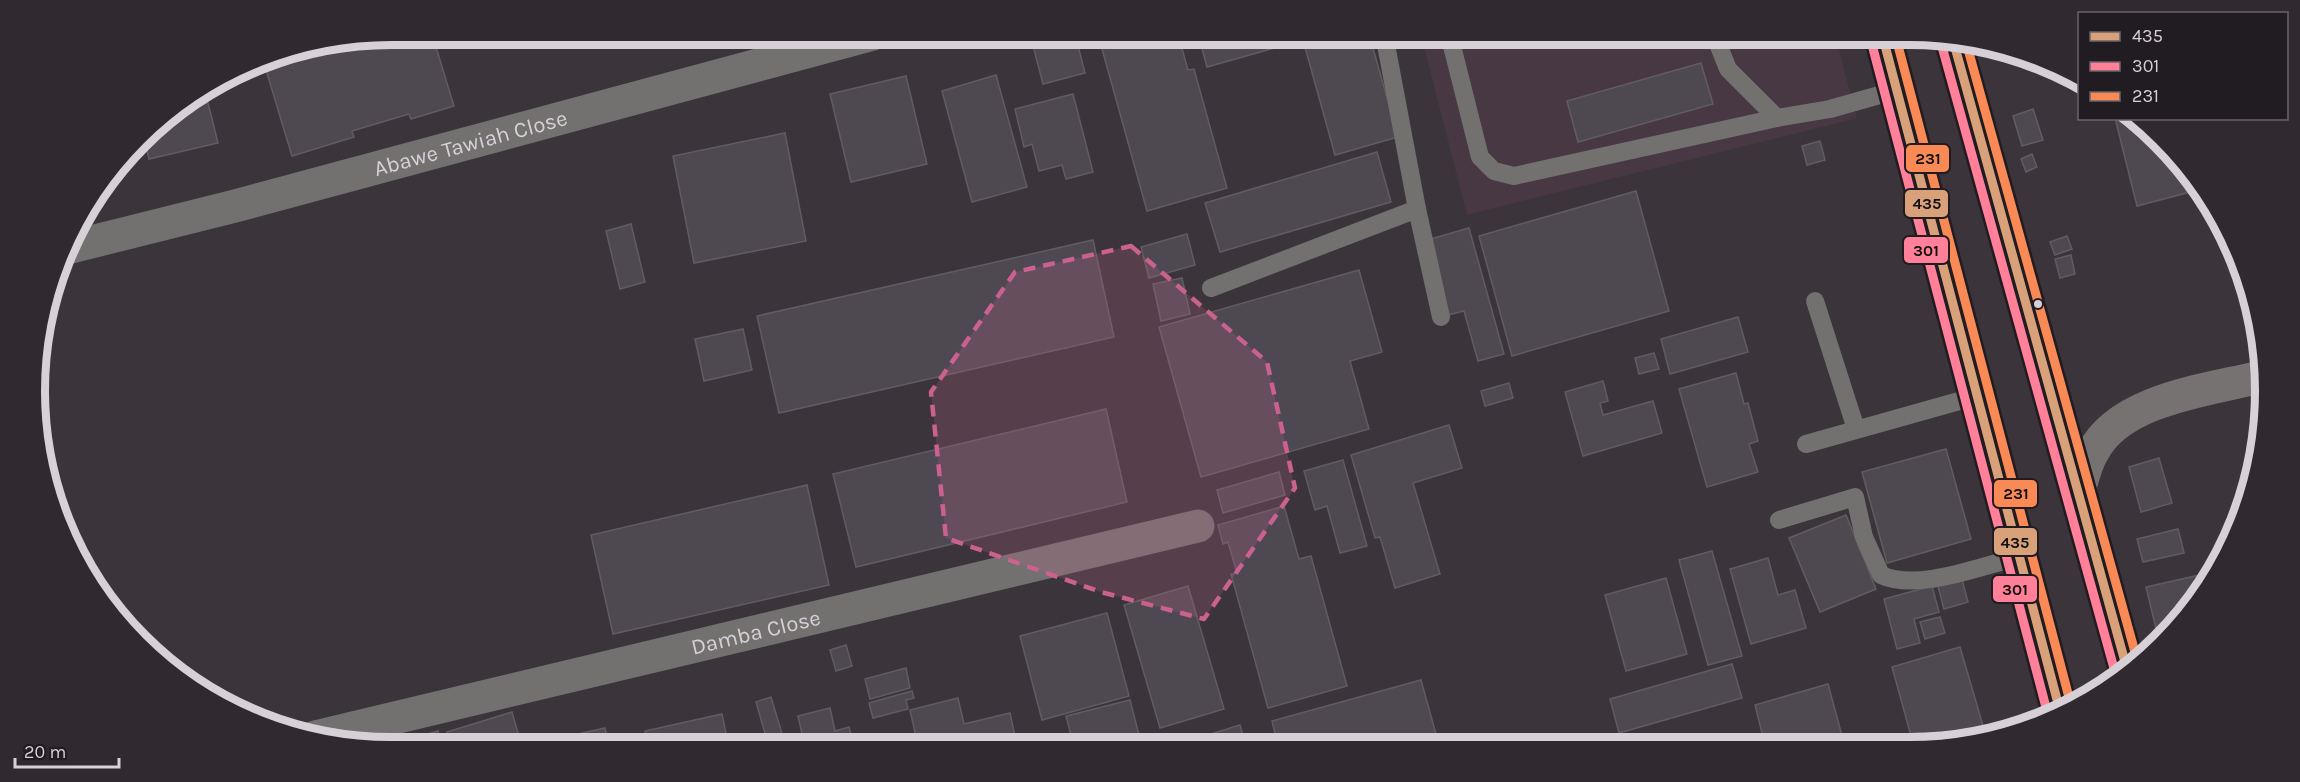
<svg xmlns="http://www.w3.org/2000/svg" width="2300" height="782" font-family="Karla,sans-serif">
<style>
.commercial{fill:#473844}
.building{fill:#4e4951;stroke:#605c62;stroke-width:1.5}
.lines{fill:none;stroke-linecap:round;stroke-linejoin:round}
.lane{stroke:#737070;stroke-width:18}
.street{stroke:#737070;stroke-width:33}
.secondary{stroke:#767272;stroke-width:33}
.highway{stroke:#726c6e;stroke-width:33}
.bus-1-casing{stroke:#211c21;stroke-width:14}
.bus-2-casing{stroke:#211c21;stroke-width:14}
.bus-3-casing{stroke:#211c21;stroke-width:14}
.bus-1{stroke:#d9a179;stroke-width:9}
.bus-2{stroke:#ff8098;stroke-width:9}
.bus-3{stroke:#f98a56;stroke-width:9}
.marked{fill:#ca628d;fill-opacity:0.2;stroke:#ca628d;stroke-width:4.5;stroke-dasharray:12 8;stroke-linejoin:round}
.bus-dot{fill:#d7d1d7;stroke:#211c21;stroke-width:2}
.labels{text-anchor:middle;stroke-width:5;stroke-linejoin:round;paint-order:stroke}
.street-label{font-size:22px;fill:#d7d1d7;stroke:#211c21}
.rim{fill:none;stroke:#d7d1d7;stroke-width:8}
.line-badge{stroke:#211c21;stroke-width:2}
.pale-badge-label{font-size:16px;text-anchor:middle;font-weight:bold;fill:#111}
</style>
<rect width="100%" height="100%" fill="#3b353b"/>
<polygon class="commercial" points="1421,35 1835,35 1857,118 1467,215"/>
<g class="building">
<polygon points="391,34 432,34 454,106 411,119 409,114 352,131 354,137 292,156 266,70 243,77 241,70 255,62 312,50 314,56"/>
<polygon points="1030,34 1075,34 1085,73 1043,84"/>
<polygon points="1112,34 1178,34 1188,70 1194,69 1227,188 1147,211 1099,38"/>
<polygon points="1198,34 1369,34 1398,137 1335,155 1303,40 1207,67"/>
<polygon points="1551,34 1598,34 1554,46"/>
<polygon points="368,39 314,56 312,50"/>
<polygon points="1701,63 1713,104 1578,142 1567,101"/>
<polygon points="996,75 1027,187 972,202 942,91"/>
<polygon points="906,76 927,164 851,182 830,94"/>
<polygon points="1073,94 1093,172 1066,179 1062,165 1039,171 1032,144 1024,147 1015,109"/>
<polygon points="208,103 218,143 149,159 144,138 156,123 174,112"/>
<polygon points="2033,109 2043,140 2022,146 2013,116"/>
<polygon points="2115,118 2135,118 2198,190 2137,206"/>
<polygon points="785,133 806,241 694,263 673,156"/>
<polygon points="1820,141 1825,160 1807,165 1802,146"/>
<polygon points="1377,152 1391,202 1220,252 1205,203"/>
<polygon points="2032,154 2037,167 2026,172 2021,159"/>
<polygon points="1636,191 1669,311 1512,356 1479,236"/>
<polygon points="631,224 645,282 620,289 606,231"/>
<polygon points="1469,228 1504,354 1478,361 1464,311 1448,315 1427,240"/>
<polygon points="1187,234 1195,265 1149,278 1141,247"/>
<polygon points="2067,236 2072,249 2055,255 2050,242"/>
<polygon points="1093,240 1114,337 779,413 757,316"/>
<polygon points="2071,255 2075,274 2060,278 2055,259"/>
<polygon points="1359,270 1382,352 1350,361 1369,429 1201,477 1159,327"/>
<polygon points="1182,278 1190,314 1161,321 1153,284"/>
<polygon points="1738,317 1748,352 1670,374 1661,339"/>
<polygon points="743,329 752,370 704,381 695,339"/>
<polygon points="1654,353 1659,369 1639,374 1635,358"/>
<polygon points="1736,373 1744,404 1748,403 1758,441 1749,444 1758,472 1707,487 1679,389"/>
<polygon points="1603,381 1608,401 1600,403 1603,415 1653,401 1662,433 1583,456 1565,392"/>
<polygon points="1509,383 1513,398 1485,406 1481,391"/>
<polygon points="1106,409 1127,502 856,567 833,474"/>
<polygon points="1449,425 1462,468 1413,483 1440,574 1395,588 1380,537 1375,538 1351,455"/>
<polygon points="1946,449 1971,539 1887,563 1862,472"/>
<polygon points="2159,458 2172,503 2141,512 2129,467"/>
<polygon points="1343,460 1367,546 1340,553 1327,506 1315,510 1304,471"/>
<polygon points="1279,472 1285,495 1223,513 1217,490"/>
<polygon points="807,485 829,585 613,634 591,535"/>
<polygon points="1284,506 1299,559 1311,556 1347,686 1268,708 1231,574 1237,573 1228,542 1223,544 1218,525"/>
<polygon points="1846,515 1876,589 1820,612 1789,538"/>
<polygon points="2178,529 2184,553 2143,562 2137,539"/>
<polygon points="1712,551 1742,656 1708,665 1679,560"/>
<polygon points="1768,558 1778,595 1795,590 1806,628 1751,644 1730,569"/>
<polygon points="1960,572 1968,602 1944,609 1936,579"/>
<polygon points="2213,572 2213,575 2159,641 2146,587"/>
<polygon points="1666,578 1687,654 1626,671 1605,595"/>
<polygon points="1188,586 1224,709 1160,728 1124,605"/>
<polygon points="1932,586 1939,612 1914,619 1920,643 1897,649 1884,599"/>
<polygon points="1107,613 1129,696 1042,720 1020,636"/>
<polygon points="1940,617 1945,633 1925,639 1920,622"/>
<polygon points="846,645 852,666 836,671 830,650"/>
<polygon points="1960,647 1986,736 1955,744 1882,745 1911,736 1892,667"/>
<polygon points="1732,664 1742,698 1619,733 1610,699"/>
<polygon points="906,668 910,688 870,699 865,679"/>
<polygon points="1421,680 1439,745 1278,746 1272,721"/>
<polygon points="1828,684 1844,743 1784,745 1782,736 1764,741 1755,705"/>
<polygon points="912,691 914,698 906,700 908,709 873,718 869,703"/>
<polygon points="771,697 786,747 769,747 756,702"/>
<polygon points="958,698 964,724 1010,713 1017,746 918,746 910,710"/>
<polygon points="1130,700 1139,735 1096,746 1074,746 1066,716"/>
<polygon points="830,708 835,731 849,727 854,747 805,747 798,716"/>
<polygon points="512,712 520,740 496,747 452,747 447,732"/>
<polygon points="722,714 729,747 648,747 645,731"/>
<polygon points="1240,725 1246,746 1183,746 1182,743"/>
<polygon points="605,728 609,747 571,747 569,736"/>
<polygon points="438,731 442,747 413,747 411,739"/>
</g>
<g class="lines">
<g class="lane">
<polyline points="1384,34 1417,209 1441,317"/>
<polyline points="1449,34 1480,157 1494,171 1514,176 1777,118"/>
<polyline points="1714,34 1728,69 1777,118 1830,109 1897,90"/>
<polyline points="1211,288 1417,209"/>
<polyline points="1815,301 1856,429"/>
<polyline points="1806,444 1977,396"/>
<path d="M1779 520 1855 497 1864 537 1881 575C1918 592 1980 566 2019 557"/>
</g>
<g class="street">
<path id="s1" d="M67 248 235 206 873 34"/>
<path id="s2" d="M315 737 1198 526"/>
</g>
<path class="secondary" d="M2079 491C2083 478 2086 463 2093 452 2120 399 2208 390 2260 377"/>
<g class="highway">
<polyline points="1882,34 2060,712"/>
<polyline points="1953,40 2127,669"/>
</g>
<defs>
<g id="bus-1">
<polyline points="1882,34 2060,711"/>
<polyline points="1953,40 2127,669"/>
</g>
<g id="bus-2">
<polyline points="1870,37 2048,715"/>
<polyline points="1941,43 2115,672"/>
</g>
<g id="bus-3">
<polyline points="1895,34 2071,705"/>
<polyline points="1966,42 2138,663"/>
</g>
</defs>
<use href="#bus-1" class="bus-1-casing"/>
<use href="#bus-2" class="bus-2-casing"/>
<use href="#bus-3" class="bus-3-casing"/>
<use href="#bus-1" class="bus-1"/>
<use href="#bus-2" class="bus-2"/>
<use href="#bus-3" class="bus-3"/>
</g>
<path class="marked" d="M1131 246 1267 362 1295 488 1204 619 1101 592 946 538 931 392 1015 272Z"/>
<circle class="bus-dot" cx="2038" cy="304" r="5"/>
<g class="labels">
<g class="street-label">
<text dy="8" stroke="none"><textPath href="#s1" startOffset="417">Abawe Tawiah Close</textPath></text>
<text dy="8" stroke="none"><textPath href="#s2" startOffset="453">Damba Close</textPath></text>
</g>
</g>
<path d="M0 0H2300V782H0ZM391 45H1909A346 346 0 0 1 2255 391V391A346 346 0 0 1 1909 737H391A346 346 0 0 1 45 391V391A346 346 0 0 1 391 45Z" fill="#302a30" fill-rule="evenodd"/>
<path class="rim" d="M391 45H1909A346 346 0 0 1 2255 391V391A346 346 0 0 1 1909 737H391A346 346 0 0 1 45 391V391A346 346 0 0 1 391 45Z"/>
<g class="line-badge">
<rect x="1905" y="144" width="45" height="29" rx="6" fill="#f98a56"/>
<rect x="1904" y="189" width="45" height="29" rx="6" fill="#d9a179"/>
<rect x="1903" y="236" width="46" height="28" rx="6" fill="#ff8098"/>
<rect x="1993" y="479" width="45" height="29" rx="6" fill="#f98a56"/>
<rect x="1993" y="527" width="45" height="29" rx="6" fill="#d9a179"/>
<rect x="1992" y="575" width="46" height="28" rx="6" fill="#ff8098"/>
</g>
<g class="pale-badge-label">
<text x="1928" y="164">231</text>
<text x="1927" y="209">435</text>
<text x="1926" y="256">301</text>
<text x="2016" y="499">231</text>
<text x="2015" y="548">435</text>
<text x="2015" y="595">301</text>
</g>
<rect x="2078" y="12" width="210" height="108" fill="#211c21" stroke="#6a646a" stroke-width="1.5"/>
<rect x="2090" y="32" width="30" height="9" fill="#d9a179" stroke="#6a646a" stroke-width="1.5"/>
<text x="2132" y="42" font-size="18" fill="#d7d1d7">435</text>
<rect x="2090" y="62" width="30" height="9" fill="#ff8098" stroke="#6a646a" stroke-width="1.5"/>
<text x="2132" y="72" font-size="18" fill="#d7d1d7">301</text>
<rect x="2090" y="92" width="30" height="9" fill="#f98a56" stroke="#6a646a" stroke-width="1.5"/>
<text x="2132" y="102" font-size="18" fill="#d7d1d7">231</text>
<path d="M15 758v9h104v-9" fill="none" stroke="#d7d1d7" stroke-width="3"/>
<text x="24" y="758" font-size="18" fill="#d7d1d7" stroke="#211c21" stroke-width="4.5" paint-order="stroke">20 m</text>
</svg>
